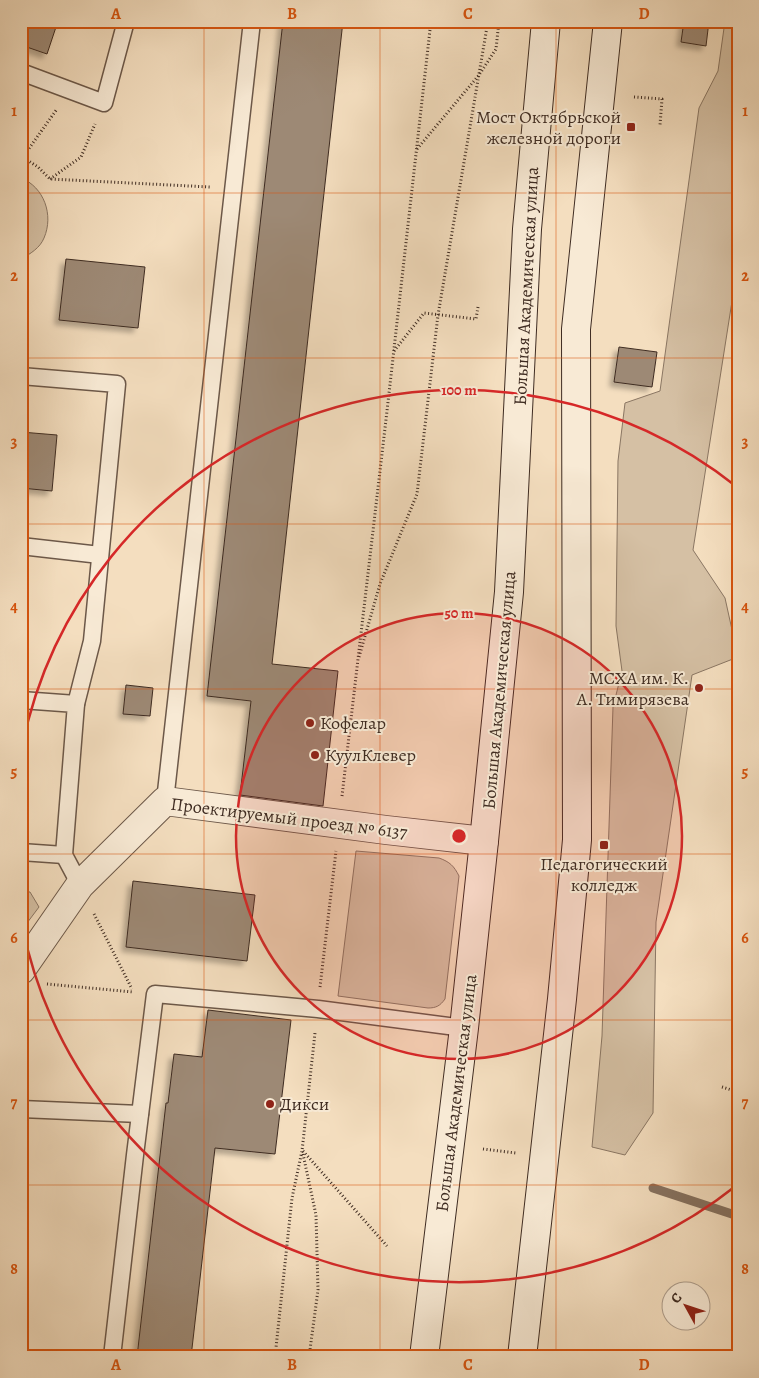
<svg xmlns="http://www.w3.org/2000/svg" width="759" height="1378" font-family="Alegreya,serif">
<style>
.green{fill:#d5c0a4;stroke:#8a7663}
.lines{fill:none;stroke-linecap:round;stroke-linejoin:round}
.stream{stroke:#867260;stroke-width:9}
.building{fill:#9d8974;stroke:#3f2c22;filter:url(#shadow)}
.lane-casing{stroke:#6c5849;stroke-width:19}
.street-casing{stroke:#6c5849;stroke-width:30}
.secondary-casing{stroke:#3f2c22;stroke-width:30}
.path{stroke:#3f2c22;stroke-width:3;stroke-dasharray:1 2.5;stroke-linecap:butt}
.lane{stroke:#f8ead5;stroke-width:16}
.street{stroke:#f8ead5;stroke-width:28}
.secondary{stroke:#f8ead5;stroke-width:28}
.grid{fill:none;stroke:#d7540e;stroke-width:1;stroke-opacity:0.55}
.ring{fill:none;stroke:#d62828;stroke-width:2.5}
.poi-dot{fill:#8f2418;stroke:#f8ead5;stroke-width:2}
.labels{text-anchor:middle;stroke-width:4;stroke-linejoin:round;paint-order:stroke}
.poi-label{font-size:18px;fill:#3f2c22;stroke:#f8ead5;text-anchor:start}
.street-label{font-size:18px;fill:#3f2c22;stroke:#f8ead5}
.centre{fill:#d62828;stroke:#f8ead5;stroke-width:2.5}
.ring-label{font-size:15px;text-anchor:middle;font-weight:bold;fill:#d62828;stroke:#f8ead5;stroke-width:4;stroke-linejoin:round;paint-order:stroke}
.neatline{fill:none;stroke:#d7540e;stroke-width:2}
.grid-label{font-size:16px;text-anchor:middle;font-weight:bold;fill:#d7540e}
</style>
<defs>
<filter id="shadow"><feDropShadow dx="-4.5" dy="4.5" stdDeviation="2.5" flood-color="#0004"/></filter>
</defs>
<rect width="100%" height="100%" fill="#f4debf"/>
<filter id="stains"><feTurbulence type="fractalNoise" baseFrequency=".004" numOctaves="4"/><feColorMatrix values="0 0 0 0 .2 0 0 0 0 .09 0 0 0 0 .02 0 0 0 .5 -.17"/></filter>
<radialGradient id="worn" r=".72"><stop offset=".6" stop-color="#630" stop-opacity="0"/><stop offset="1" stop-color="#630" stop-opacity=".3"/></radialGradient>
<g class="green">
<polygon points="725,21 738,21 738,263 693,550 725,598 738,657 692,675 656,922 653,1113 625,1155 592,1147 602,1036 613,707 622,671 616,626 618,461 625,403 660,391 699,108 718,71"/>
<path d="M21 178C44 187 54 215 44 238 40 248 30 254 21 259Z"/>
<path d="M356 851 439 858C450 862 454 866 459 876L445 999C440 1006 436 1008 428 1008L338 996Z"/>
<polygon points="21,891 30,892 39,907 21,931"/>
</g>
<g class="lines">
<polyline class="stream" points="653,1188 738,1216"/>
</g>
<g class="building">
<polygon points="21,21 58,21 47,54 21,45"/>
<polygon points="283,21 343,21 272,664 338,671 323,806 240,795 251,701 207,696"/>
<polygon points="684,21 709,21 706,46 681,42"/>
<polygon points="66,259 145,267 138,328 59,320"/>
<polygon points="619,347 657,352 652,387 614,382"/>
<polygon points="21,432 57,435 52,491 21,488"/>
<polygon points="126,685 153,688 150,716 123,714"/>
<polygon points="133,881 255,895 247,961 126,947"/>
<polygon points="208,1010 291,1020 275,1154 215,1148 191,1357 137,1357 166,1103 168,1103 174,1054 202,1057"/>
</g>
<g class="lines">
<defs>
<g id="lane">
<polyline points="21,72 104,103 126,21"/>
<polyline points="21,376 117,384 92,641 76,704"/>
<polyline points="21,546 100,555"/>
<polyline points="21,700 76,704 64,855 80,885"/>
<polyline points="165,801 252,21"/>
<polyline points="21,852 64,855"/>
<polyline points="21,1109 140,1114"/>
<polyline points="112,1357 135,1155 155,994 318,1009 464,1028"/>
</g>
<polyline id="street" points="21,970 80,885 165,801 386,830 484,841"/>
<g id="secondary">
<polyline points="424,1357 464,1028 484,841 509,592 527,229 546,21"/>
<polyline points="522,1357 562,999 577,840 576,329 608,21"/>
</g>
</defs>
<use href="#lane" class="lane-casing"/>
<use href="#street" class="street-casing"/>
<use href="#secondary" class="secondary-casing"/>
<g class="path">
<polyline points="634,97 662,99 660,125"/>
<polyline points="417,149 479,75 496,49 499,21"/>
<polyline points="21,156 38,167 50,179 210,187"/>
<polyline points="23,157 57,109"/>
<polyline points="50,179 81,157 95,124"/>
<polyline points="394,351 424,313 476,319 478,307"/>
<polyline points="359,657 380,584 417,494 438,315 488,21"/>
<polyline points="342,796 387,411 431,21"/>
<polyline points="94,914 132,989"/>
<polyline points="47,984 133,992"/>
<polyline points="320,987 336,851"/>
<polyline points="722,1087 738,1092"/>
<polyline points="483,1149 516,1153"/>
<polyline points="303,1151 387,1246"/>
<polyline points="303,1154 316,1215 318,1290 309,1357"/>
<polyline points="275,1357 292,1198 302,1151 315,1033"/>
</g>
<use href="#lane" class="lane"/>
<use href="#street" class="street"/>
<use href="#secondary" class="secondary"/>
</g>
<path class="grid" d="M204 21V1357M380 21V1357M556 21V1357M21 193H738M21 358H738M21 524H738M21 689H738M21 854H738M21 1020H738M21 1185H738"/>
<circle cx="459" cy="836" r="223" fill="#d62828" fill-opacity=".12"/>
<g class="ring">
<circle cx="459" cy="836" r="223"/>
<path d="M737 1185A446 446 0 0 1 22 925M22 747A446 446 0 0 1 737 487"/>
</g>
<g class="poi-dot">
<rect x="626" y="122" width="10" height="10" rx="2.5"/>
<circle cx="699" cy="688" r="5"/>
<circle cx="310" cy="723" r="5"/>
<circle cx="315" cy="755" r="5"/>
<rect x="599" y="840" width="10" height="10" rx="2.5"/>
<circle cx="270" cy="1104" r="5"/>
</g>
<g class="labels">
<g class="poi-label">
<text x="621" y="123" text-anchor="end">Мост Октябрьской<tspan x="621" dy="21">железной дороги</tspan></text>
<text x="689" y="684" text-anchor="end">МСХА им. К.<tspan x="689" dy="21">А. Тимирязева</tspan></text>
<text x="320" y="729">Кофелар</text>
<text x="325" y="761">КуулКлевер</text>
<text x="604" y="870" text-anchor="middle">Педагогический<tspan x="604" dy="21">колледж</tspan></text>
<text x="280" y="1110">Дикси</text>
</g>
<g class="street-label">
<text transform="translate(526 286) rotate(-87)" y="6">Большая Академическая улица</text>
<text transform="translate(499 690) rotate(-85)" y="6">Большая Академическая улица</text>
<text transform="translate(289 818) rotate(7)" y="6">Проектируемый проезд № 6137</text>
<text transform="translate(456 1093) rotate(-83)" y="6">Большая Академическая улица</text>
</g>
</g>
<circle cx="459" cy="836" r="8" class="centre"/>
<g class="ring-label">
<text x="459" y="395">100 m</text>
<text x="459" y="618">50 m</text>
</g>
<rect width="759" height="1378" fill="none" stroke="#f4debf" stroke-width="55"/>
<g transform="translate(686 1306) rotate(310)"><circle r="24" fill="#f8ead5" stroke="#ae9e8d"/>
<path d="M0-4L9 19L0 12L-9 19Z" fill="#8f2418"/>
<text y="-8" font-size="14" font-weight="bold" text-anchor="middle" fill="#3f2c22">С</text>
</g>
<rect x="28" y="28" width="704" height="1322" class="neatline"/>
<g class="grid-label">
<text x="116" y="19">A</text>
<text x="292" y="19">B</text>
<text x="468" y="19">C</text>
<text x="644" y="19">D</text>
<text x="14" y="116">1</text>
<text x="745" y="116">1</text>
<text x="14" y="281">2</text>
<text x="745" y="281">2</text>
<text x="14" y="447">3</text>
<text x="745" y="447">3</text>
<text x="14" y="612">4</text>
<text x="745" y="612">4</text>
<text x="14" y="777">5</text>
<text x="745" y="777">5</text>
<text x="14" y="943">6</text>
<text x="745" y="943">6</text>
<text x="14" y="1108">7</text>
<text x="745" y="1108">7</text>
<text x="14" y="1274">8</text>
<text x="745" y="1274">8</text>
<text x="116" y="1370">A</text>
<text x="292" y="1370">B</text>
<text x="468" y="1370">C</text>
<text x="644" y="1370">D</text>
</g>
<rect width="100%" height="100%" filter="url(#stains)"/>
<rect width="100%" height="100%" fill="url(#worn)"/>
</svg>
